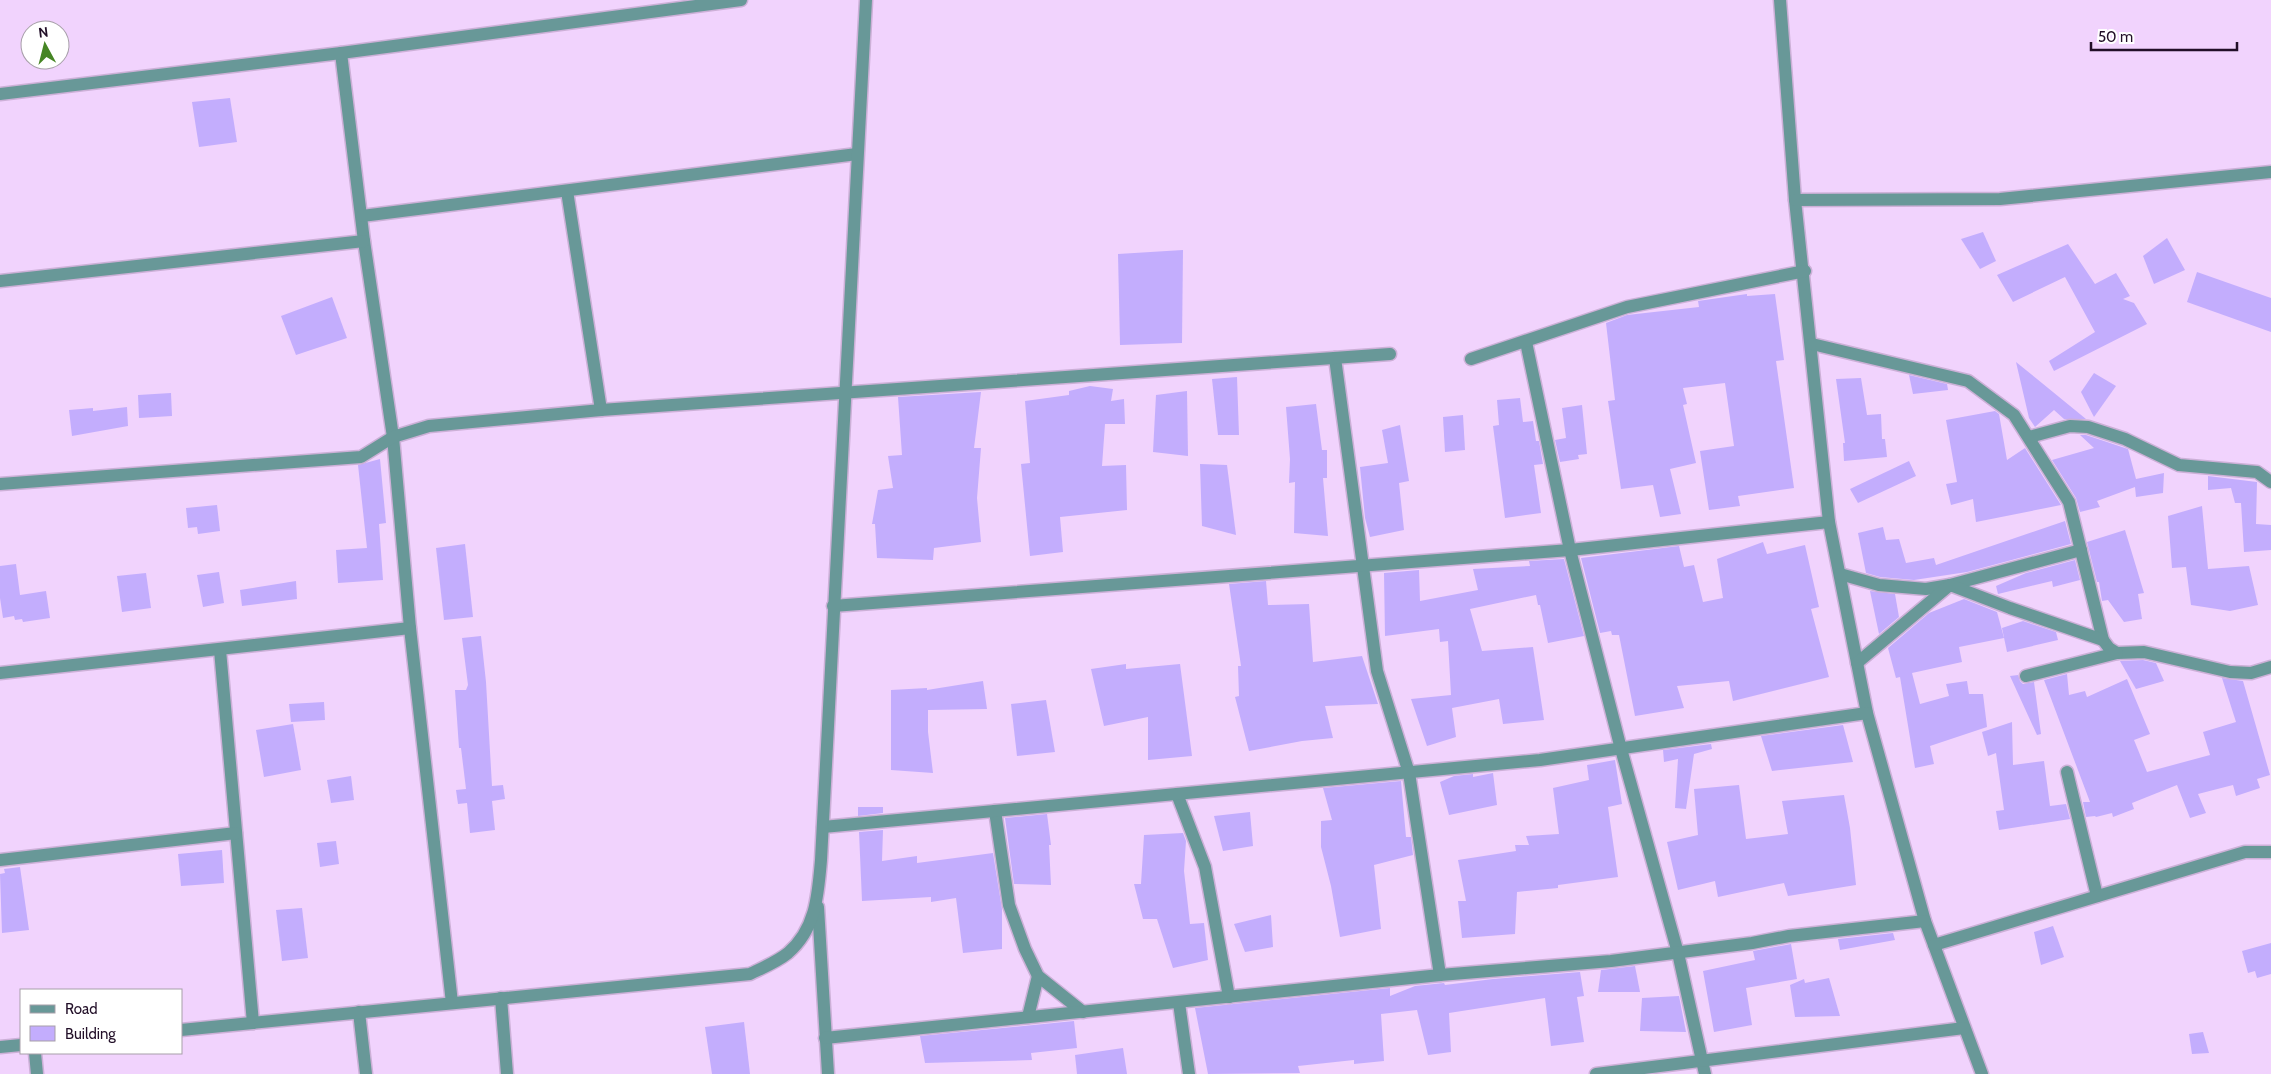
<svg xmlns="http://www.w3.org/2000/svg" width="2271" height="1074" font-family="Cabin,sans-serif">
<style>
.building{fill:#c3adfd}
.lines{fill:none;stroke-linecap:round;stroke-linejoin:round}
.street-casing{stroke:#ccb0d7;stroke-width:15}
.street{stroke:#689898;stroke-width:12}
</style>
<rect width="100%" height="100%" fill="#f1d3fd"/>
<g class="building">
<polygon points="230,98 237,142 199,147 192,102"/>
<polygon points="1983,232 1996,261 1980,269 1961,239"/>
<polygon points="2167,238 2185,270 2154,284 2143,256"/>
<polygon points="2068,244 2095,284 2116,273 2130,296 2123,299 2134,303 2147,324 2054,371 2049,361 2095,332 2065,277 2013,302 1997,275"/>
<polygon points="1183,250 1182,343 1120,345 1118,254"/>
<polygon points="2197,272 2271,298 2271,332 2187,302"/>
<polygon points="1747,294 1747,296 1775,294 1784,360 1776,361 1794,488 1738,496 1740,506 1709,510 1700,451 1734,446 1725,383 1683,388 1687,404 1683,405 1696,463 1670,469 1681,514 1660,517 1653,485 1621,489 1608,401 1615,400 1606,323 1627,315 1699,307 1698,301"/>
<polygon points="332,297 347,338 296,355 281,316"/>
<polygon points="2016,362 2037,379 2086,419 2064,419 2054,410 2035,427 2029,418"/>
<polygon points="2094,373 2116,386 2094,417 2081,392"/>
<polygon points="1909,375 1947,384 1948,390 1913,394"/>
<polygon points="1237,377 1239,435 1218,435 1212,379"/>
<polygon points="1861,378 1867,415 1881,414 1882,439 1885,439 1887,457 1844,461 1843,443 1845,443 1836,379"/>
<polygon points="1090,386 1113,389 1111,401 1124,399 1125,424 1105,424 1102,466 1126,465 1127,510 1060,517 1063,552 1030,556 1021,464 1030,463 1025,401 1069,395 1069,391"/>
<polygon points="1187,391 1188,456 1153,452 1156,395"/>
<polygon points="981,392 974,448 981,448 977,498 981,542 934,548 933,560 877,558 875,524 872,524 878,490 893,488 888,456 902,455 898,397"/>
<polygon points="171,393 172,416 139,418 138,395"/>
<polygon points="1520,398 1523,422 1533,421 1536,441 1539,441 1543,464 1534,465 1541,513 1505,518 1493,426 1499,425 1497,400"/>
<polygon points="1316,404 1322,450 1327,450 1327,478 1323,478 1328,536 1294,533 1295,482 1289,483 1290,459 1286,407"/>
<polygon points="1582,405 1587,454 1578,455 1579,459 1560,462 1555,440 1566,438 1562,408"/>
<polygon points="127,407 128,426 72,436 69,410 93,408 93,411"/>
<polygon points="1995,411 1999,414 2007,460 2025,448 2061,505 1976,522 1973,499 1951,505 1946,484 1957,482 1946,420"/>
<polygon points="1463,415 1465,450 1445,452 1443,417"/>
<polygon points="1400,425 1409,481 1399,483 1404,530 1370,537 1365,518 1360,467 1388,463 1382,430"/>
<polygon points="2080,435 2086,435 2128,449 2136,479 2164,473 2163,493 2136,497 2135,487 2097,501 2100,507 2080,512 2076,498 2052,460 2094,448"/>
<polygon points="380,459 386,523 379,524 383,580 338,583 336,550 367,548 358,465"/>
<polygon points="1909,461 1916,476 1858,503 1850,489"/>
<polygon points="1200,464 1227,465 1236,535 1202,526"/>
<polygon points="2208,476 2257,482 2256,524 2271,525 2271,550 2244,552 2241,503 2235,503 2231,488 2208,490"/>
<polygon points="217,505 220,531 198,534 197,527 188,528 186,508"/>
<polygon points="2202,506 2208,569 2249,566 2258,605 2230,611 2191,605 2186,567 2172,568 2168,516"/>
<polygon points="2065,521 2071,544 1967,572 1914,580 1880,577 1866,573 1858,533 1883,527 1886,540 1899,539 1906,563 1934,558 1936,565"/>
<polygon points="2125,530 2144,593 2138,594 2142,619 2124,622 2108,600 2102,601 2099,582 2097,582 2087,542"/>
<polygon points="1763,542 1767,554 1805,545 1819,607 1811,609 1829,677 1733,701 1729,681 1677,686 1684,708 1635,716 1619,635 1612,635 1611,631 1600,633 1581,558 1679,546 1684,567 1694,565 1703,602 1723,598 1717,559"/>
<polygon points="465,544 473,617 444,620 436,548"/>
<polygon points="1564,559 1584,636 1548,643 1540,605 1538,605 1536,595 1470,609 1482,651 1533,647 1544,720 1503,724 1499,699 1452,708 1456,737 1427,746 1411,699 1451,695 1448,641 1440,642 1439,629 1385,636 1384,573 1419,570 1420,601 1478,590 1473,569 1530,566 1529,561"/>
<polygon points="2075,560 2080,580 2053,587 2052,581 1998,594 1996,586 2026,573"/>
<polygon points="16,564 20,595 46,591 50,618 23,622 22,619 15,620 14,616 3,618 0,598 0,566"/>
<polygon points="219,572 224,603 203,607 197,575"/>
<polygon points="146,573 151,608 122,612 117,576"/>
<polygon points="296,581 297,599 242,606 240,590"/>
<polygon points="1266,581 1268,605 1309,604 1313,662 1362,656 1378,704 1325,706 1333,738 1302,741 1249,751 1235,697 1239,696 1238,666 1241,666 1229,584"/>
<polygon points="1870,591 1895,594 1899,617 1879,634"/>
<polygon points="1964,599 1997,612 2004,638 1959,647 1962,662 1912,673 1920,704 1949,696 1946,684 1967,681 1969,694 1983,694 1987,727 1930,746 1934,764 1915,768 1900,677 1896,678 1888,648 1929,613"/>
<polygon points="2023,621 2056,632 2058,640 2007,652 2002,628"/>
<polygon points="481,636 486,682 492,786 503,785 505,799 492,801 495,830 470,833 467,803 458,804 456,790 466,789 461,748 459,748 455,690 466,690 468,685 462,638"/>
<polygon points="2143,660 2156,663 2164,681 2136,689 2120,661"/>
<polygon points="1126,664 1126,669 1180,664 1192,756 1148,760 1148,717 1104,726 1091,669"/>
<polygon points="2067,674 2069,695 2085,691 2087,697 2127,679 2150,734 2134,740 2147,772 2210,755 2203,732 2236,722 2222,678 2243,681 2270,775 2257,779 2260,788 2236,796 2233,785 2198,794 2206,813 2190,818 2177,785 2132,803 2134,809 2113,817 2112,813 2096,817 2095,816 2086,817 2083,802 2090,802 2044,680"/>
<polygon points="2018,675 2020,681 2023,684 2034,682 2041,734 2037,735 2010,676"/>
<polygon points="983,681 987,709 928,710 928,732 933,773 891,770 891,690 927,688 927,690"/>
<polygon points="1046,700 1055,752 1017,756 1011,704"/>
<polygon points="324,702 325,720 291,722 289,704"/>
<polygon points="2012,722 2013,765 2044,761 2050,806 2066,804 2070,819 1999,830 1996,811 2004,810 1996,753 1988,756 1982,732"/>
<polygon points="293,724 301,770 264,777 256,730"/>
<polygon points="1843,725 1853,762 1772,771 1761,736"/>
<polygon points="1711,744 1712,749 1694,754 1686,809 1675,808 1678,759 1664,762 1663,750"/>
<polygon points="1615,760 1622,804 1608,807 1618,877 1558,885 1558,888 1517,892 1515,934 1462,938 1458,901 1466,901 1458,860 1516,851 1515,845 1529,845 1526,836 1559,834 1553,788 1589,780 1587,765"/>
<polygon points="1493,773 1497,805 1449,815 1440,782 1454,776 1473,774 1473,777"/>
<polygon points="351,776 354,800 331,803 327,780"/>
<polygon points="1401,781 1406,837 1411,837 1413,855 1374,865 1381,929 1340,937 1331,886 1321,847 1321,821 1332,820 1323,788"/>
<polygon points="1739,785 1746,839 1788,834 1782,801 1844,795 1850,828 1856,885 1788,896 1784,883 1718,897 1715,881 1678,890 1667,842 1698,835 1694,789"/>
<polygon points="858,807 883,807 883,813 858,816"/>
<polygon points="1250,812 1253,846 1223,851 1214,816"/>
<polygon points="1047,814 1051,845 1049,845 1051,885 1014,884 1005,818"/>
<polygon points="883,830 882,861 917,856 917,863 993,853 1002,909 1002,949 963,953 956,898 931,902 931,897 862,901 859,832"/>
<polygon points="1183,833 1186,841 1184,871 1190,924 1204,923 1208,960 1173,968 1157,919 1143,919 1134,884 1141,884 1144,835"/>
<polygon points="336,841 339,864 320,867 317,843"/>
<polygon points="222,850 224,883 181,886 178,854"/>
<polygon points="20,867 29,930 2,933 0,874 5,873 4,869"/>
<polygon points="302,908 308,958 282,961 276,910"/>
<polygon points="1271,915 1273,947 1245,952 1234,924"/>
<polygon points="2053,926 2064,957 2041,965 2034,932"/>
<polygon points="1893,933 1895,940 1840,950 1838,939"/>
<polygon points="2271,943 2271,974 2257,978 2255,971 2248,973 2242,951"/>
<polygon points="1791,944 1797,979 1746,988 1752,1025 1714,1032 1703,971 1755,960 1753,951"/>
<polygon points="1635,966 1640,992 1598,992 1601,970"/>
<polygon points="1580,972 1584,996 1577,997 1584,1042 1551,1046 1545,998 1449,1013 1451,1052 1428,1055 1417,1010 1381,1014 1384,1061 1354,1064 1354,1060 1298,1066 1300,1073 1208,1074 1195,1008 1390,988 1390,996 1415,986 1444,983 1445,985 1493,979"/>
<polygon points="1829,978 1840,1016 1795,1017 1790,985 1804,979 1805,983"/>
<polygon points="1679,996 1686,1032 1640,1031 1642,998"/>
<polygon points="1074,1021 1077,1048 1031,1053 1032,1060 925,1063 920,1036"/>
<polygon points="744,1022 750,1074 712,1074 705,1027"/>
<polygon points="2203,1032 2209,1053 2192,1054 2189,1034"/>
<polygon points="1123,1048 1127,1074 1077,1074 1075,1055"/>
</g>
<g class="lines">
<defs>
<g id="street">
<polyline points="1780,0 1795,200 1829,522 1867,713 1925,921 1982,1074"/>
<polyline points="341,53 364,241 393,437 410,628 452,1003"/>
<polyline points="0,94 341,53 741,0"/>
<polyline points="567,191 601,410"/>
<polyline points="1795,200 2000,199 2271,172"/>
<polyline points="362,216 857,154"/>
<polyline points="0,281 364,241"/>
<polyline points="1526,342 1570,550 1621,749 1678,953 1705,1074"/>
<polyline points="1812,344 1968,381 2014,415 2069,502 2103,640 2109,648 2117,653 2144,652 2230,672 2251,673 2271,667"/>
<polyline points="1335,358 1377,671 1409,773 1440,975"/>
<polyline points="1471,359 1627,307 1805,271"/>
<polyline points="2029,437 2070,426 2088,427 2125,439 2179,465 2257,472 2271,482"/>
<polyline points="0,484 361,457 393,437 429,426 601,410 1390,354"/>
<polyline points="1840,574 1879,585 1926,589 1950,585 2081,550"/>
<polyline points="833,606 1570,550 1829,522"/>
<polyline points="220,650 253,1023"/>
<polyline points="1857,663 1950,585 2010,608 2103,640"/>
<polyline points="0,673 410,628"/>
<polyline points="2026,676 2117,653"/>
<polyline points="2067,772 2097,896"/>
<polyline points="1177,794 1205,867 1229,997"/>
<polyline points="995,811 1009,905 1025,949 1038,976 1083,1012"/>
<polyline points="823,827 1540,760 1867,713"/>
<polyline points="0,860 236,833"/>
<polyline points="818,907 828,1074"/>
<polyline points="1934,945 2245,852 2271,852"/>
<polyline points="501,998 507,1074"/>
<polyline points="1179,1003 1189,1074"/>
<polyline points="359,1012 366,1074"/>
<polyline points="1028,1017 1038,976"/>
<path d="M181 1030 750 974C762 968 777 962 788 953 816 929 818 895 821 860L866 0"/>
<polyline points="825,1038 1440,975 1611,961 1752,943 1789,936 1925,921"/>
<polyline points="0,1047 21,1045"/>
<polyline points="35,1053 37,1074"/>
<polyline points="1596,1074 1964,1028"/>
</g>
</defs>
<use href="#street" class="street-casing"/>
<use href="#street" class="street"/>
</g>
<rect x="20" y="989" width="162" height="65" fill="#ffffff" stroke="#a79fa9"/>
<rect x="30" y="1005" width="25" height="8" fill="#689898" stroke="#a79fa9"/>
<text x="65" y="1014" font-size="15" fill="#220f28">Road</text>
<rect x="30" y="1026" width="25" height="15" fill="#c3adfd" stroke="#a79fa9"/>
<text x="65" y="1039" font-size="15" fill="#220f28">Building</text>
<g transform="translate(45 45) rotate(353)"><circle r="24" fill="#ffffff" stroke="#a79fa9"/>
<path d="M0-4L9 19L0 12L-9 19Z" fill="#468524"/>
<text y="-8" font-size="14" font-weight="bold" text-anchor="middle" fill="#220f28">N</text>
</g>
<path d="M2091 42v8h146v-8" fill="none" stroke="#220f28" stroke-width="2.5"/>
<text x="2098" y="42" font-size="15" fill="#220f28" stroke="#ffffff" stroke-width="4" paint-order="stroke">50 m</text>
</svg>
